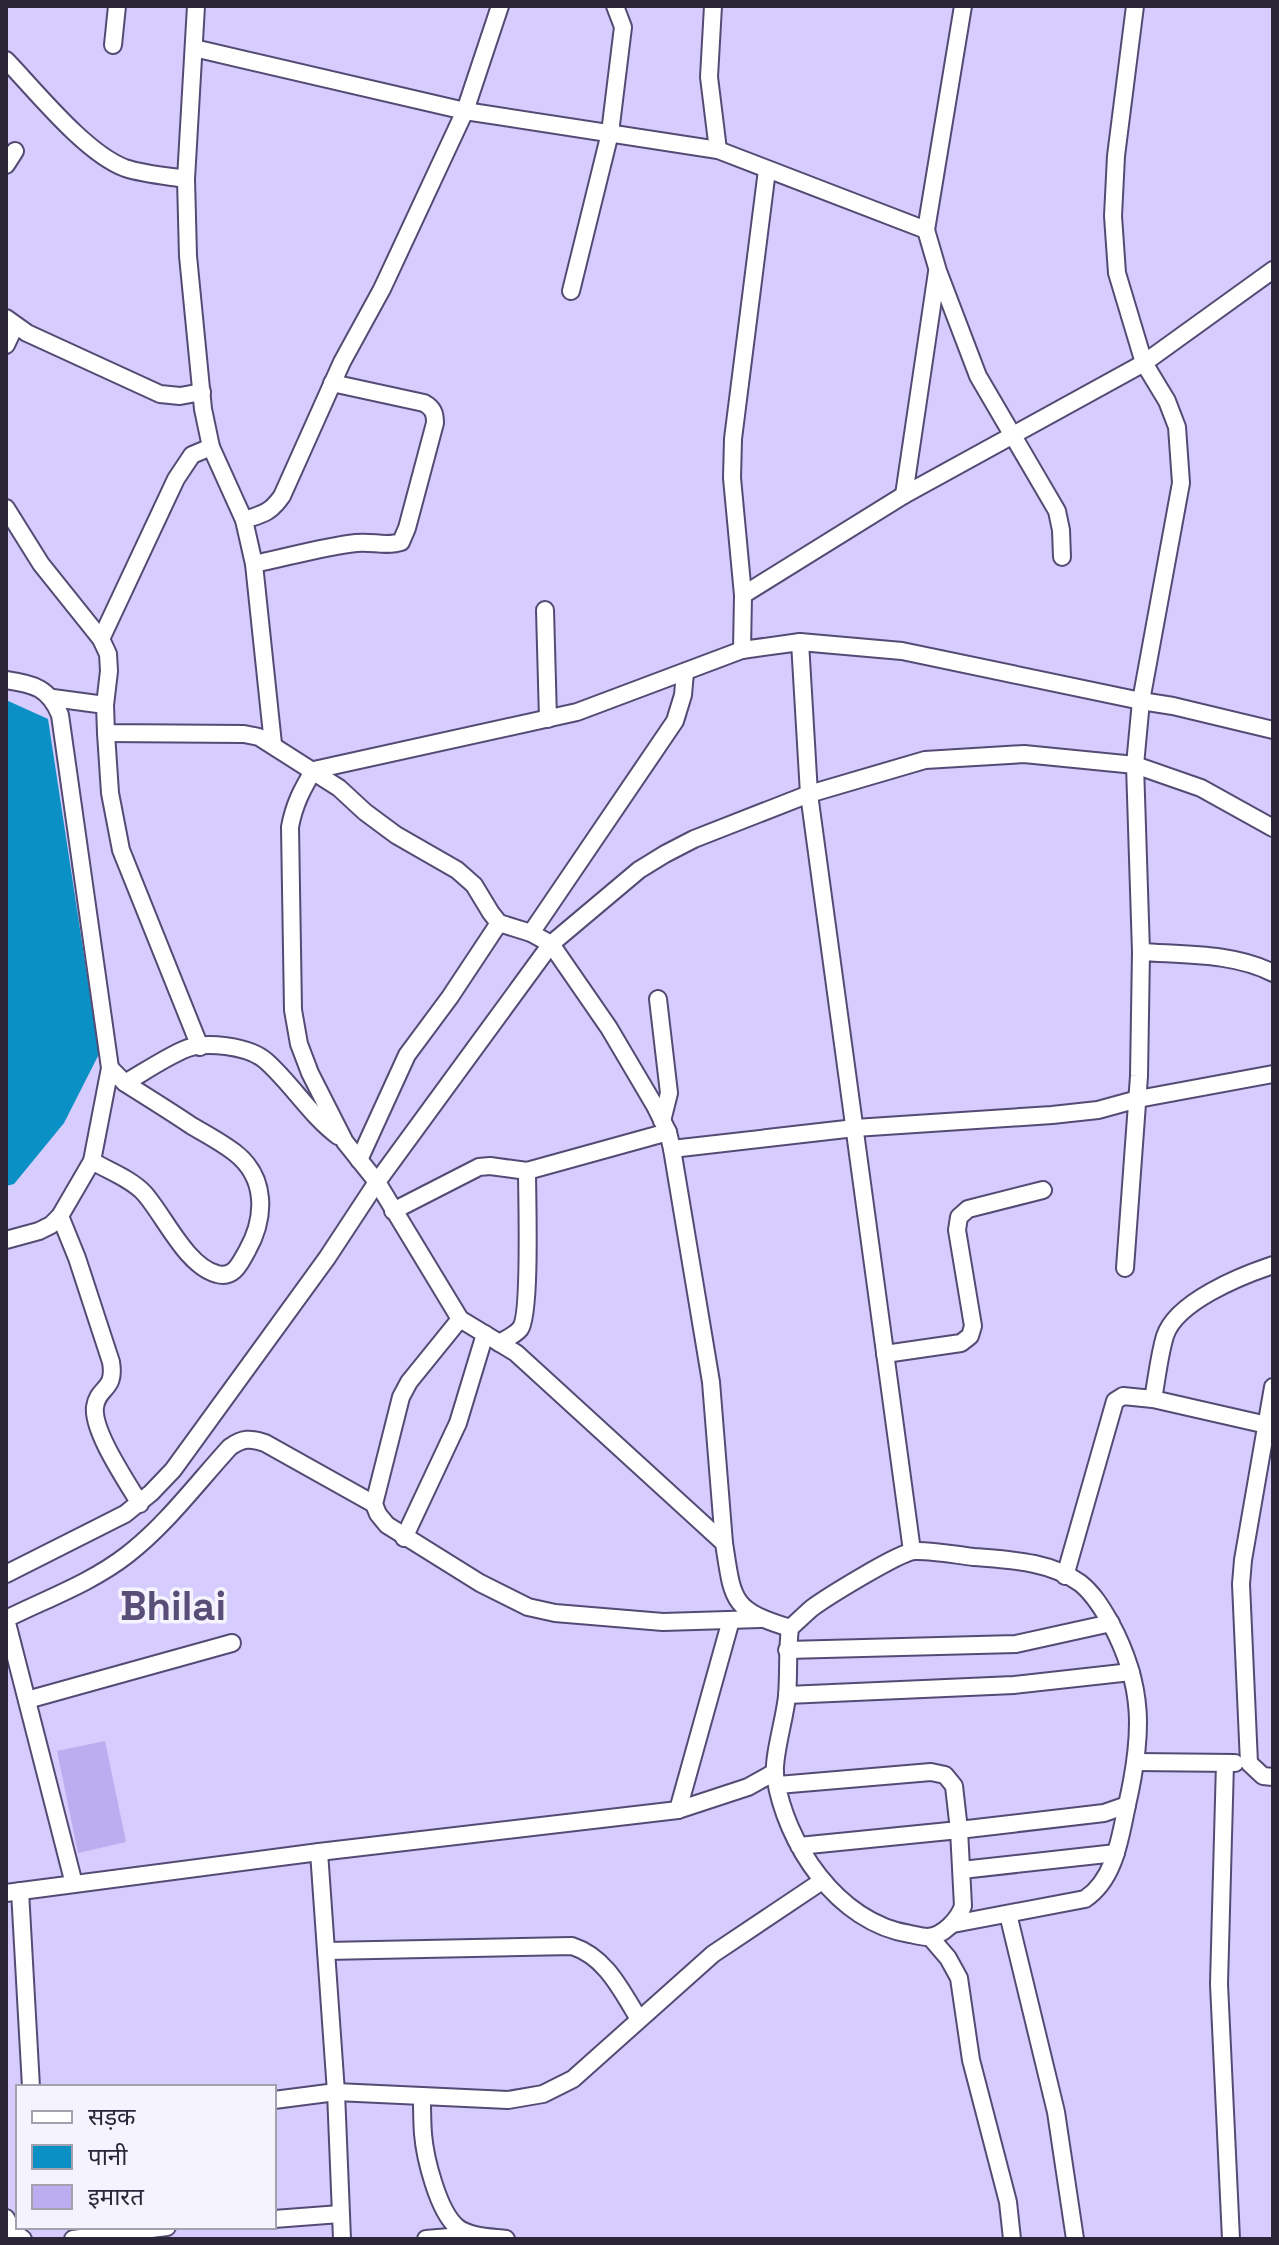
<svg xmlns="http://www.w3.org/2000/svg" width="1279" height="2245" font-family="'Space Grotesk','Noto Sans Devanagari',sans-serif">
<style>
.water{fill:#0a90c5}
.building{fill:#bbadef}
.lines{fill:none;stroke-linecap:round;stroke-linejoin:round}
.street-casing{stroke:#544b74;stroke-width:20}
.street{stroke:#fff;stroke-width:16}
.labels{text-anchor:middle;stroke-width:7;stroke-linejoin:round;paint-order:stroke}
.town-label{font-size:40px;font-weight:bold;fill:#584e78;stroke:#f5f3fe}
</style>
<rect width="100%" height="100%" fill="#d6ccfd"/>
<polygon class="water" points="6,700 48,719 99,1054 64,1123 14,1184 6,1186"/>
<polygon class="building" points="105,1741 126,1842 78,1853 57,1751"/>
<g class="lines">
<defs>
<g id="street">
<polyline points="196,6 186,179 188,256 203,409 211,447 244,520 254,564 273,744"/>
<polyline points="713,6 709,77 718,150"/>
<polyline points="113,45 117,6"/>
<polyline points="194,48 465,111 718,150 926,230 938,271 978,376 1057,511 1061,530 1062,557"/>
<path d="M6 60C36 91 85 153 125 168 143 174 166 176 186 179"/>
<polyline points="6,165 15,151"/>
<polyline points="926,230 963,6"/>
<polyline points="571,291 610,133 623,27 615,6"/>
<polyline points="6,318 27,333 160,394 180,396 202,392"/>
<polyline points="6,345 15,326"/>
<polyline points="904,495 937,272"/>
<polyline points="6,508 41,564 101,639 108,654 109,671 105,705"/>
<path d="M244 520C263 514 270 513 282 496L342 362 382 289 465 111 500 6"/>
<path d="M254 564C288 557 322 547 356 543 372 541 386 547 401 542L407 528 435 423C435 413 433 408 424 403L332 383"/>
<polyline points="743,595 904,495 1144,363 1273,270"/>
<polyline points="545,610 548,719"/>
<polyline points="101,639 176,479 192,455 211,447"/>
<polyline points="800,642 809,794 912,1551"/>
<polyline points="742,650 743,595 732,478 733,439 767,170"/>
<path d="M6 680C34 684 49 688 60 715L110 1068 92 1161 60 1216 51 1225 39 1231 6 1240"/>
<polyline points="53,698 105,705 106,733 244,734 259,737 339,788 365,812 396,835 457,870 474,885 491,913 499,923 531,933 551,944 609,1028 655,1106 668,1132 672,1149 711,1382 724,1543"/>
<polyline points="106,733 110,793 121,850 200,1047"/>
<polyline points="531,933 675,721 683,695 685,672"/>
<path d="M1141 952C1185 955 1234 953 1273 973"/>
<polyline points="658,999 669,1093 662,1121"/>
<path d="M125 1083C144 1072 163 1059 183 1050 204 1040 249 1046 266 1061 292 1084 310 1115 338 1136"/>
<polyline points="672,1149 855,1128 1052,1115 1098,1110 1138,1099 1273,1074"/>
<polyline points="359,1160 407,1055 450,997 499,923"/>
<path d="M92 1161C109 1171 131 1179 144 1193 164 1215 186 1266 217 1274 234 1279 240 1263 247 1251 266 1217 267 1177 234 1152 221 1142 206 1134 192 1126 170 1111 147 1097 125 1083L110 1068"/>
<polyline points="393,1211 479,1167 490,1166 527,1171 668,1132"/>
<path d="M60 1216 77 1258 111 1362C116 1391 98 1386 95 1407 92 1431 127 1482 140 1504"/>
<polyline points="1125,1268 1139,1076 1141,952 1135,765 1141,701 1181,483 1177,427 1167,401 1144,363 1117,273 1113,216 1116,156 1135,6"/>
<polyline points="460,1319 409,1382 401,1397 374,1504 378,1514 387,1525 480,1583 528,1607 555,1613 663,1622 760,1619"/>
<path d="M499 1343C506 1339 515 1335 520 1329 531 1316 527 1195 527 1171"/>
<polyline points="885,1354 961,1343 970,1336 973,1326 957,1230 959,1217 968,1209 1043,1190"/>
<polyline points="1273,1387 1243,1560 1241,1584 1249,1763 1263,1776 1273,1777"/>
<polyline points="1153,1399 1267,1425"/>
<polyline points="404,1538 458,1423 485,1334"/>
<polyline points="6,1574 125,1514 151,1493 173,1470 327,1258 377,1182 551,944 639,870 665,854 694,839 809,794 925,760 1024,754 1135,765 1201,788 1273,828"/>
<path d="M1065 1576 1115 1401 1123 1396 1153 1399C1157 1378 1159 1356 1165 1336 1176 1302 1240 1276 1273 1265"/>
<path d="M790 1628C731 1610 733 1601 724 1543L516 1353 460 1319 377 1182 345 1142 310 1073 299 1044 293 1010 290 827C294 805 302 789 314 770L577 712 742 650 800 642 902 651 1141 701 1173 706 1273 730"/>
<polyline points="787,1650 1016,1644 1111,1623"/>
<polyline points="787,1695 1014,1685 1131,1672"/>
<polyline points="27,1700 232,1643"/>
<polyline points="1136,1762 1235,1763"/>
<polyline points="1225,1763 1219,1984 1231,2239"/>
<path d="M778 1785 931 1772 945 1775 954 1786 959 1830 963 1906C958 1920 943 1936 928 1937 922 1937 915 1935 910 1934 838 1923 785 1844 775 1775 773 1756 785 1718 787 1696 789 1674 787 1651 790 1628 797 1622 805 1614 812 1608 827 1597 898 1553 914 1551 931 1550 956 1555 974 1557 1010 1560 1049 1561 1080 1583 1093 1593 1102 1608 1110 1622 1145 1686 1143 1735 1127 1805L1104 1813 959 1830 799 1846"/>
<polyline points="678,1810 731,1620"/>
<polyline points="319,1852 336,2092 342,2239"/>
<polyline points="962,1870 1116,1853"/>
<path d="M74 1884 6 1619C46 1599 91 1583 127 1555 166 1525 197 1483 230 1447 243 1438 250 1438 265 1443L374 1504"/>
<polyline points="20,1891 31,2087"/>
<polyline points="6,1893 319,1852 678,1810 748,1787 775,1772"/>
<polyline points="1008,1914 1056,2112 1075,2239"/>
<path d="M953 1924 1085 1899C1115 1879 1120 1838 1127 1805"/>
<polyline points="930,1937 948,1958 959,1978 971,2060 1008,2202 1012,2239"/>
<path d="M326 1951 572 1946C606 1957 621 1990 639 2019"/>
<path d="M422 2096C422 2108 422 2121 423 2134 425 2158 438 2211 457 2227 469 2237 491 2237 506 2239"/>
<polyline points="274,2100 336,2092 508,2100 543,2094 573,2079 713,1954 822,1881"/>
<polyline points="6,2218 14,2233 23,2239"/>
<polyline points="274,2219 340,2214"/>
<polyline points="73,2239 167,2227"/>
<polyline points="426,2239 473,2235"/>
</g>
</defs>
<use href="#street" class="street-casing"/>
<use href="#street" class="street"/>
</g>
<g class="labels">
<g class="town-label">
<text x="173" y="1620">Bhilai</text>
</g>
</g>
<rect width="1279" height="2245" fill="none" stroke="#2a2638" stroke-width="16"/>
<rect x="16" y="2085" width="260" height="144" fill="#f5f3fe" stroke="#a4a1af" stroke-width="2"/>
<rect x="32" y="2111" width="40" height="12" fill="#ffffff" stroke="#a4a1af" stroke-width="2"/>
<text x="88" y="2125" font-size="24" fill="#2a2638">सड़क</text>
<rect x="32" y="2145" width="40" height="24" fill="#0a90c5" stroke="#a4a1af" stroke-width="2"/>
<text x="88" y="2165" font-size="24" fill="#2a2638">पानी</text>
<rect x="32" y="2185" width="40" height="24" fill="#bbadef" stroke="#a4a1af" stroke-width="2"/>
<text x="88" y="2205" font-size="24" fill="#2a2638">इमारत</text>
</svg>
